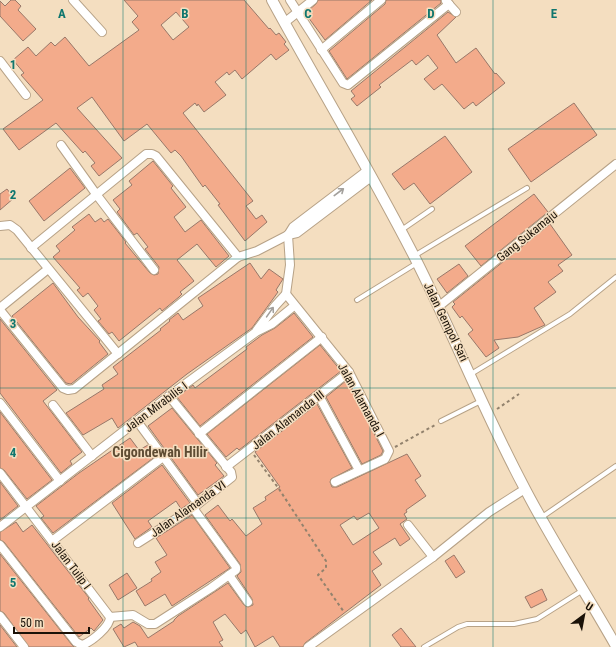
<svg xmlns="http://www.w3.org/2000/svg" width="616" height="647" font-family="'Roboto Condensed',sans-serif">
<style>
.building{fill:#f3ab8b;stroke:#987869;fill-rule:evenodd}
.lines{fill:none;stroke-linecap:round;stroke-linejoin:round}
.service-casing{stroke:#b7a287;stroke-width:6}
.minor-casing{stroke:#b7a287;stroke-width:10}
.tertiary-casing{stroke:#b7a287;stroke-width:12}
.path{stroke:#92826d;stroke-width:2;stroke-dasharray:3 3;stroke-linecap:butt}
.service{stroke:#fff;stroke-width:4}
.minor{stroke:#fff;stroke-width:8}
.tertiary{stroke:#fff;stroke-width:10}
.oneway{stroke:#a3a09c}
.grid{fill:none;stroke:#0f766e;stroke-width:1;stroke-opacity:0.55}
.labels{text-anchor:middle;stroke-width:3;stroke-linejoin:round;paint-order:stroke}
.street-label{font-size:12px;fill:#1a1208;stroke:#f4dec0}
.quarter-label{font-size:14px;font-weight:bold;fill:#5e4c33;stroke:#f4dec0}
.grid-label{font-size:13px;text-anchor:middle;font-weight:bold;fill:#0f766e;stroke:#f4dec0;stroke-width:3;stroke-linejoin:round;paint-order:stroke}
</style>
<rect width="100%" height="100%" fill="#f4dec0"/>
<g class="building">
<polygon points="11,0 15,0 21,6 18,10 36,29 23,41 0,16 0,1 5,6"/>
<path d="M124 0H244L269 29 270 28 276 35 279 33 286 42 284 44 289 50 276 60 271 54 242 79 235 70 229 75 227 72 215 82 226 95 204 112 198 104 197 106 195 103 183 113 253 201 246 206 256 219 262 215 267 222 245 241 218 205 220 204 205 185 203 187 181 156 175 150 171 153 147 124 124 141 92 97 77 108 122 158 99 176 91 166 95 163 85 151 83 153 56 123 19 150 3 129 43 100 21 75 24 73 13 60 28 47 36 56 51 42 55 46 65 37 89 66 139 30 132 22 138 16ZM176 12 189 27 173 40 161 25Z"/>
<polygon points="318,0 372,0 325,40 305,13 316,4"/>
<polygon points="386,0 441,0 441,3 347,79 329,51 385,4"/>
<polygon points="448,12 456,17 437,35 456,63 476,48 495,74 496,73 505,83 476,106 473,102 464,109 442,84 434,90 424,79 438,68 428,55 416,65 412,60 379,85 381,87 357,106 351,99 355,96 351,91"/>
<polygon points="574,103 597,135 531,182 508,149"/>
<polygon points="445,136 472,172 430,204 414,183 404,190 392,174"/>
<polygon points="153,161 173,186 171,188 186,207 174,217 185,232 201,220 229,256 216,267 197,244 177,260 194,281 180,292 182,294 179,297 162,311 160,308 119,341 112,332 109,334 98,321 101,319 94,310 98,306 88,293 83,297 77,290 80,288 53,257 60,251 56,246 75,230 72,227 89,214 95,222 101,218 104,222 108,219 126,242 125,243 150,273 154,275 158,274 159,267 145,249 148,247 137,233 134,235 117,212 120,209 113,200 132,185 129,181"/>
<polygon points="70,168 85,188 44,221 29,201"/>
<polygon points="7,189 14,198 0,210 0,194"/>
<polygon points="534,194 548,212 481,266 465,246"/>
<polygon points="550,224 572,255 558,265 563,271 548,282 556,292 534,308 545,325 518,337 494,340 499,348 486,357 468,334 473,330 462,316 460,318 452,307 455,304 453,302"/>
<polygon points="250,263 261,279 269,269 283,279 276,290 278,292 252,328 187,374 118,428 112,418 83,435 66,413 104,389 102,385 118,374 113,367 161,330 160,329 170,321 169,320 178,313 183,320 203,306 198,298"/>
<polygon points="459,264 468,276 447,293 437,279"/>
<polygon points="53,283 78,317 100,341 99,342 108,354 71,384 66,383 12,316"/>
<polygon points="294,313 313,337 200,426 177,397 193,385 195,388 247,349 246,347 262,335 275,328"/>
<polygon points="0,319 57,390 43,401 82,452 70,461 72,464 61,473 0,393"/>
<polygon points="320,345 341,371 239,450 237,448 226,457 207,434"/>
<polygon points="347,380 383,451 381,455 362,464 326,397"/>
<path d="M317 404 352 468 331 479 330 482 332 487H337L407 454 421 476 415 480 426 496 406 510 407 512 404 514 407 519 400 524 410 539 400 546 395 538 373 552 382 564 372 571 381 585 305 643 303 647H280L273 636 255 647 246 630 241 634 225 614 213 622 223 640 219 642 223 647H138L135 642 124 647 113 629 121 624 124 628 133 622 140 626 148 638 174 621V620L178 616 228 583 244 605 248 607 253 605 252 599 237 576 241 572 240 564 205 515 218 505 230 521 232 519 246 536 262 524 253 508 266 500 265 497 280 487 255 452ZM369 513 379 528 353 545 340 525 354 516 357 520Z"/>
<polygon points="172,408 217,463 215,465 224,476 198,495 148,426"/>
<polygon points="0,412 52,480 27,499 4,470 0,468"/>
<polygon points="130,438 139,450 148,445 156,456 53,533 41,518 44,516 36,506 79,473"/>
<polygon points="162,465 190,503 181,509 176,501 148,521 152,527 135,539 112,503"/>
<polygon points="0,482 18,506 0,520"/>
<polygon points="192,515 230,568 172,606 165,594 145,606 136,591 152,581 151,579 161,572 155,562 167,555 156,538"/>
<polygon points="16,522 23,532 32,525 89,598 88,599 103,620 94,631 91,628 79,637 4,542 0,540 0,532"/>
<polygon points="0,554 72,645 74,647 29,647 4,613 0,611"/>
<polygon points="454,555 465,572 456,578 445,561"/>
<polygon points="127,573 137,588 118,600 109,585"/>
<polygon points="542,589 547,600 531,608 525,597"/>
<polygon points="0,625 17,647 0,647"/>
<polygon points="401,628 416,647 401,647 392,635"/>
</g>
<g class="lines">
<defs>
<g id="service">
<polyline points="400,231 432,209"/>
<polyline points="414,256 527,188"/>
<polyline points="357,300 417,263"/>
<polyline points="471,374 570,314 616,277"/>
<polyline points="441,421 481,401"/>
<polyline points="542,517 616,466"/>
<polyline points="424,647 458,627 467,624 514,624 537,619 583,590"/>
</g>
<g id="minor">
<polyline points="73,0 102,32"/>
<polyline points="290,0 343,83 348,85 449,4"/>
<polyline points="446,1 456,12"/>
<polyline points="284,23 313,0"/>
<polyline points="321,50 381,0"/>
<polyline points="0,61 26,95"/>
<polyline points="61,145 96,194 154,270"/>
<polyline points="0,226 10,225 17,230 118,354"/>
<polyline points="288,235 293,227 368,170"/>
<polyline points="31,248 146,154 152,154 156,156 238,257 257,251 288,235 297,233 371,177"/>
<polyline points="286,294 349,372 389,451 385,459 335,482"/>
<polyline points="438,307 616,164"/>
<polyline points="0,308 48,269"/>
<polyline points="0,310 63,388 68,390 74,389 238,257"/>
<polyline points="257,330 275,306 286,294 290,265 288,235"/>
<polyline points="319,396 359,470"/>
<polyline points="0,403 60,481"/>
<polyline points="53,405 92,456"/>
<polyline points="137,421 198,504"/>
<polyline points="199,434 322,337"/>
<polyline points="226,467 349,372"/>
<path d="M0 473 110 617C110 627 91 642 82 645L76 642 0 545"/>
<polyline points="408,525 433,557"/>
<polyline points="0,527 169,396 256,332 272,324 294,306"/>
<polyline points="52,541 163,457"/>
<polyline points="138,543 193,508 232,477 231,472 169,396"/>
<polyline points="229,575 248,602"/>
<polyline points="0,616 24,647"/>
<polyline points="110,617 133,615 148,624 155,624 211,588 236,570 236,567 193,508"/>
<polyline points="308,647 433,557 489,512 525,489"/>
</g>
<path id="tertiary" d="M272 0C319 86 370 170 415 258 453 333 484 412 524 487 552 541 586 593 616 646"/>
</defs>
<use href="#service" class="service-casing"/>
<use href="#minor" class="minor-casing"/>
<use href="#tertiary" class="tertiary-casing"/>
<g class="path">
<polyline points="497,409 519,394"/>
<polyline points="395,447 435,425"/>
<polyline points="254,455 279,489 326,561 326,568 318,575 344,612"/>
</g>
<use href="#service" class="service"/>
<use href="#minor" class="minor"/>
<use href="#tertiary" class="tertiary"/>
</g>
<defs><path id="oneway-shaft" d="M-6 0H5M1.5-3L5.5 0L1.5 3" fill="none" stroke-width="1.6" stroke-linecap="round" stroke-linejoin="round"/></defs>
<g class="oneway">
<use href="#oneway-shaft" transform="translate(339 192) rotate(-37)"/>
<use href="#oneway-shaft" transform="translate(270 312) rotate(-55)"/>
</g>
<path class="grid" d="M123 0V647M246 0V647M370 0V647M493 0V647M0 129H616M0 259H616M0 388H616M0 518H616"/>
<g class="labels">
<g class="street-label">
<text transform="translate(527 236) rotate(-39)" y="4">Gang Sukamaju</text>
<text transform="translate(446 322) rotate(64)" y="4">Jalan Gempol Sari</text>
<text transform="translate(361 400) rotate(61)" y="4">Jalan Alamanda I</text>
<text transform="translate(156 407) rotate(-37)" y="4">Jalan Mirabilis I</text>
<text transform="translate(288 420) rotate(-38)" y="4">Jalan Alamanda III</text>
<text transform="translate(188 509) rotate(-35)" y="4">Jalan Alamanda VI</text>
<text transform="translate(71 565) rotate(53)" y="4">Jalan Tulip I</text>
</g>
<g class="quarter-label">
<text x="160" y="457">Cigondewah Hilir</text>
</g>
</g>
<g class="grid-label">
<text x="62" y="18">A</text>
<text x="185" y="18">B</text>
<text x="308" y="18">C</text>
<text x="431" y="18">D</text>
<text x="554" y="18">E</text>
<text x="13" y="69">1</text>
<text x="13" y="199">2</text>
<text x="13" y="328">3</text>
<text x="13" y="457">4</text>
<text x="13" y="587">5</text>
</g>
<g transform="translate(584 615) rotate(32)" stroke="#f4dec0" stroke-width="3" paint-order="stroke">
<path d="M0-3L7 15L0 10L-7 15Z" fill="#1a1208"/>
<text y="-6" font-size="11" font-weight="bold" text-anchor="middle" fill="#1a1208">U</text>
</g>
<path d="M14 627v6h75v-6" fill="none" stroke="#1a1208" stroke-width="2"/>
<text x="20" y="627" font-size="12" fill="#1a1208" stroke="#f4dec0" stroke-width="3" paint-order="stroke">50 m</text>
</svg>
